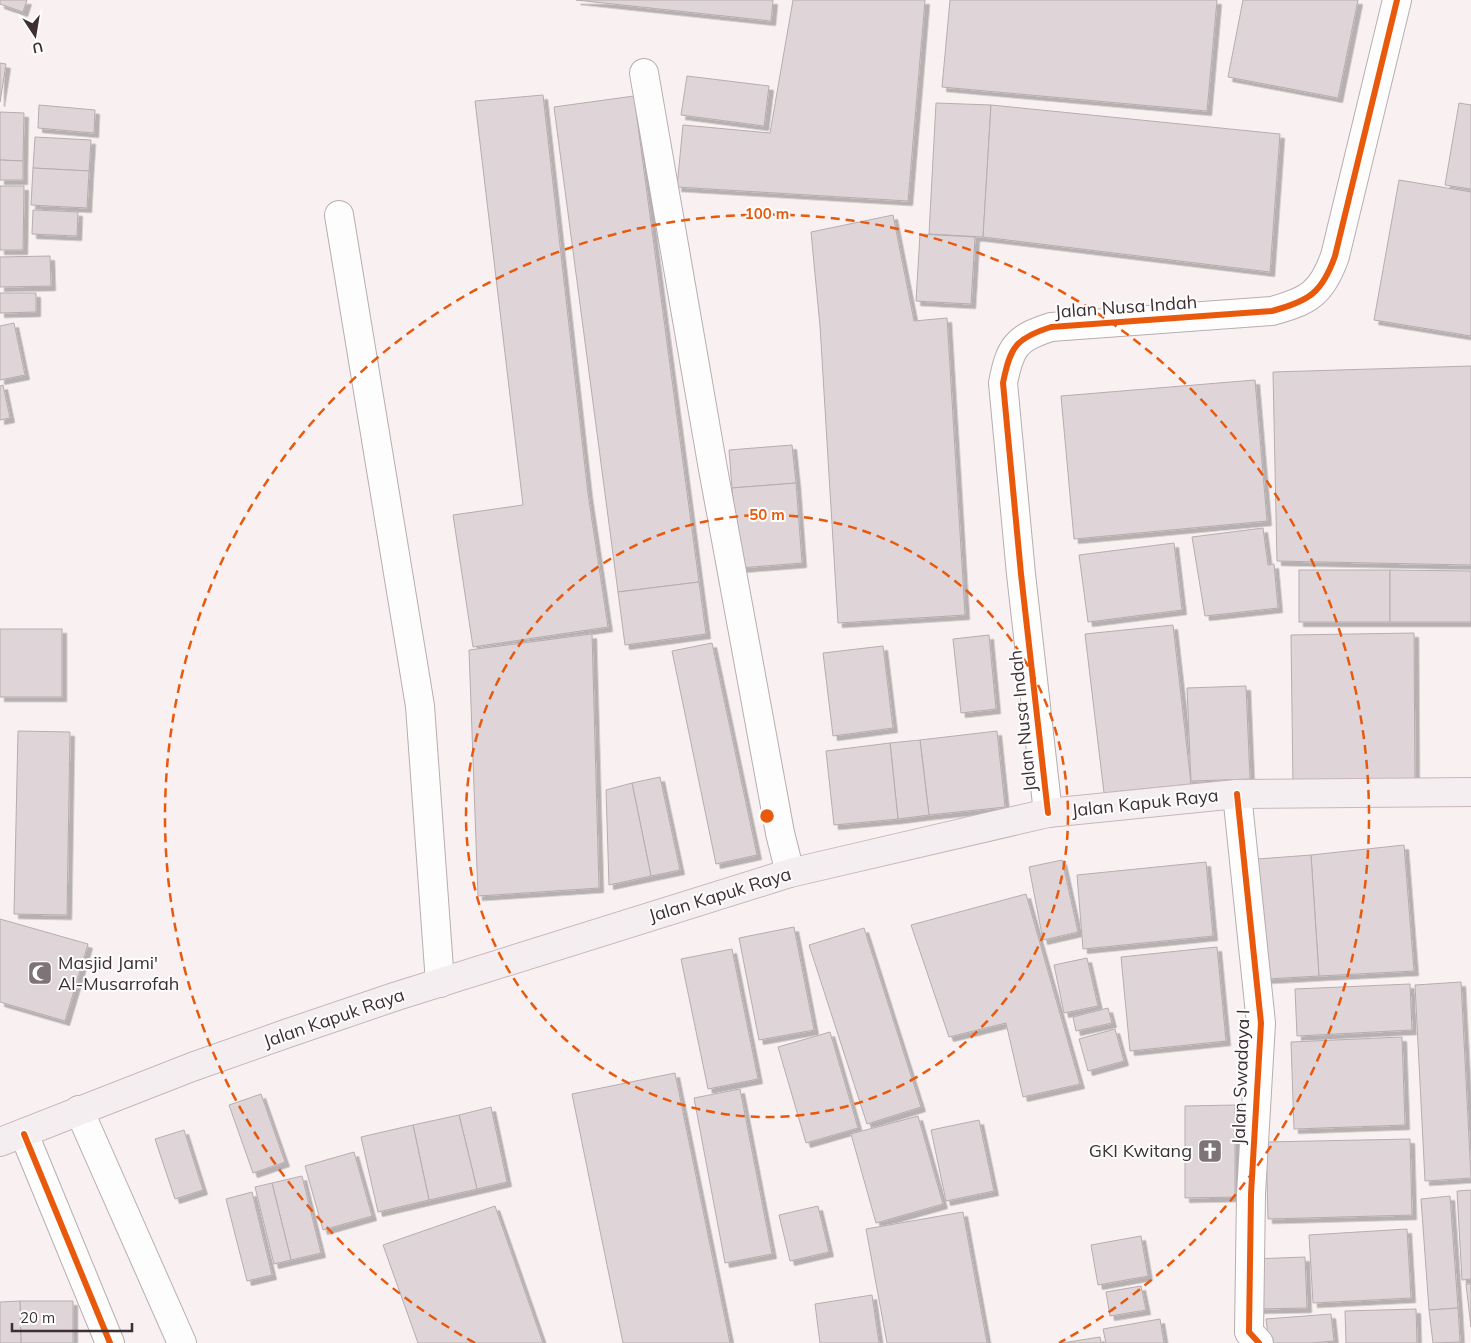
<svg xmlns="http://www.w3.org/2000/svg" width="1471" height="1343" font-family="Mulish,sans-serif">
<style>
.building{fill:#dfd4d7;stroke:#b7adb0;filter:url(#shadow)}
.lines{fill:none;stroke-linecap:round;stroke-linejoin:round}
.minor-casing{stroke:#b8adb0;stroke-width:30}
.major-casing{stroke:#c7b7bc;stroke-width:30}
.minor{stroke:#fefdfd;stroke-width:28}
.major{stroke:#f5eef1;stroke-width:28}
.cycleway-casing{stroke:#fdfdfd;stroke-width:9}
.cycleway{stroke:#e8590c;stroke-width:6}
.ring{fill:none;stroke:#e8590c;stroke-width:2.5;stroke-dasharray:9 6}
.labels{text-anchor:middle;stroke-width:4;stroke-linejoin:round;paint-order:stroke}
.street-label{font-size:18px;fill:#3d2f33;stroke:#fdfdfd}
.poi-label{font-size:18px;fill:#3d2f33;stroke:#fdfdfd;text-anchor:start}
.centre{fill:#e8590c;stroke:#fdfdfd;stroke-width:2.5}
.ring-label{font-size:15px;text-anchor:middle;font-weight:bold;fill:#e8590c;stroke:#fdfdfd;stroke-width:4;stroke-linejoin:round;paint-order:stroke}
</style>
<defs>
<filter id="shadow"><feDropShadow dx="4.5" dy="4.5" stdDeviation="0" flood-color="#0004"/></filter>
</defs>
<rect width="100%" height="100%" fill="#f8f0f1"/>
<g class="building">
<polygon points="0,0 27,0 23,12 0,4"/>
<polygon points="576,0 773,0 771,21"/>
<polygon points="793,0 925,0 908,201 677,187 683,125 770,133"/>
<polygon points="950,0 1217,0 1207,111 942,87"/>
<polygon points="1243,0 1358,0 1338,98 1228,77"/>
<polygon points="0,63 6,64 0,102"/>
<polygon points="687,76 769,86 764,126 681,115"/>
<polygon points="543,95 588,494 608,627 473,647 453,515 523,505 475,101"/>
<polygon points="634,96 699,582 618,592 554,107"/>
<polygon points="936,103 991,105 983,237 929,234"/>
<polygon points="1459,103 1471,105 1471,189 1445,185"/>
<polygon points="39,105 95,110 94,133 38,128"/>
<polygon points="991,105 1280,134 1270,272 983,237"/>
<polygon points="0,112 24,113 23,161 0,160"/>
<polygon points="35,137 91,140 89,171 33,168"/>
<polygon points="0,160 23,161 23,180 0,180"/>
<polygon points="33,168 89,171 87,208 31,205"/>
<polygon points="1399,180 1471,192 1471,336 1374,320"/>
<polygon points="0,186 24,186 23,250 0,250"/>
<polygon points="33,210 78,212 77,236 32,234"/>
<polygon points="893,215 914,321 947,318 965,615 838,623 820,326 811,232"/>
<polygon points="920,234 975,237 971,304 916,301"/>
<polygon points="50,256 51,286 0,287 0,257"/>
<polygon points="0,293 36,293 36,312 0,313"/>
<polygon points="14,323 25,375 0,380 0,326"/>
<polygon points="1471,366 1471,565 1277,561 1273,372"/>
<polygon points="1255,380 1267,521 1074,539 1061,396"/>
<polygon points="3,385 10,418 0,420 0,386"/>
<polygon points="792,445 796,483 732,488 729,450"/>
<polygon points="796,483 802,563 739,568 732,488"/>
<polygon points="1263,528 1268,565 1274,564 1278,608 1205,616 1192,537"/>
<polygon points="1174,543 1182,610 1088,622 1079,555"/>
<rect x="1299" y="570" width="91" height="52"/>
<polygon points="1390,570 1471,571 1471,622 1390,622"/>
<polygon points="699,582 706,634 625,645 618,592"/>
<polygon points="1173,625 1191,784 1104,793 1085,634"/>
<rect x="0" y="629" width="62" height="68"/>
<polygon points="1414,633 1415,783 1293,784 1291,635"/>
<polygon points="592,634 599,888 478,896 469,650"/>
<polygon points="989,635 996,709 961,713 953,639"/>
<polygon points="712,643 757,855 716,864 672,651"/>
<polygon points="883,646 893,728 833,736 823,653"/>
<polygon points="1246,686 1250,779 1191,781 1187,688"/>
<polygon points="18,731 70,732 67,915 14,914"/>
<polygon points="997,731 1005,807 929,815 920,740"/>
<polygon points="920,740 929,815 898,819 890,743"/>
<polygon points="890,743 898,819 834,825 826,751"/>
<polygon points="660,777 680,870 651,876 632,783"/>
<polygon points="632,783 651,876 609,885 606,790"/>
<polygon points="1404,845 1414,971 1319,976 1311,855"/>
<polygon points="1311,855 1319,976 1266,979 1258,859"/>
<polygon points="1062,860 1078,932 1043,940 1029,867"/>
<polygon points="1206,862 1213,936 1083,949 1077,875"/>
<polygon points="1026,894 1080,1084 1023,1097 1006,1023 949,1037 911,925"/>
<polygon points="0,919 88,944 65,1021 0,1002"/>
<polygon points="794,927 814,1030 759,1040 739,938"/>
<polygon points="864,928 921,1107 867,1124 809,945"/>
<polygon points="1217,947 1226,1041 1130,1051 1121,957"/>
<polygon points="732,949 758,1079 708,1089 681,959"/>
<polygon points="1087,958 1098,1006 1064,1013 1054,965"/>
<polygon points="1461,982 1471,1178 1425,1181 1415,985"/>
<polygon points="1410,984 1412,1030 1297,1036 1295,989"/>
<polygon points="1108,1008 1112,1023 1076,1031 1073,1017"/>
<polygon points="1115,1029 1124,1061 1088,1071 1079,1039"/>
<polygon points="830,1032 858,1128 806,1143 778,1047"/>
<polygon points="1402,1037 1405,1125 1294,1129 1291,1042"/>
<polygon points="675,1073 730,1343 623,1343 572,1094"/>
<polygon points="740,1089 772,1254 725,1263 694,1098"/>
<polygon points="261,1094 285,1162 253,1173 229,1105"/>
<polygon points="1235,1105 1235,1197 1185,1198 1185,1106"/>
<polygon points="491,1107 507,1182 477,1189 459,1115"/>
<polygon points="459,1115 477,1189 429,1200 413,1125"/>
<polygon points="918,1116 943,1204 876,1223 851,1134"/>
<polygon points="979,1120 994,1191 946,1201 931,1130"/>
<polygon points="413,1125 429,1200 378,1212 361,1137"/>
<polygon points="184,1130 203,1190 175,1199 155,1139"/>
<polygon points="1410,1139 1412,1215 1268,1219 1266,1142"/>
<polygon points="354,1152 372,1216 323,1230 305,1166"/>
<polygon points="302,1176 321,1253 291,1260 272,1183"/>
<polygon points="272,1183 291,1260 274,1264 255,1187"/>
<polygon points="1471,1190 1471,1279 1462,1280 1457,1191"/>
<polygon points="252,1192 272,1275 247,1281 226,1199"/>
<polygon points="1450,1196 1458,1308 1429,1310 1421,1199"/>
<polygon points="495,1206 543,1343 418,1343 383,1245"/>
<polygon points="818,1206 829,1252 790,1261 779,1215"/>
<polygon points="963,1212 987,1343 887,1343 866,1229"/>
<polygon points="1407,1229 1411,1298 1313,1303 1309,1235"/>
<polygon points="1141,1236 1148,1276 1098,1285 1091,1245"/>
<polygon points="1305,1257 1307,1308 1255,1309 1253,1259"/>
<polygon points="1466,1284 1471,1284 1471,1327"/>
<polygon points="1141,1286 1146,1310 1110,1316 1106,1292"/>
<polygon points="872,1295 879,1343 820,1343 815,1304"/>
<polygon points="20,1301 73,1301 73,1343 21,1343"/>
<polygon points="20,1301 21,1343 0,1343 0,1302"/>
<polygon points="1458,1308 1460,1342 1433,1343 1429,1310"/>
<polygon points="1416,1309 1417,1343 1346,1343 1345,1311"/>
<polygon points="1331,1314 1334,1341 1311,1343 1269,1343 1266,1319"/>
<polygon points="1160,1319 1164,1343 1106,1343 1103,1329"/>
<polygon points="1100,1337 1101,1343 1062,1343"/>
</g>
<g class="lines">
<defs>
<g id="minor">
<polyline points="644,73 713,469 780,833 790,873"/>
<polyline points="339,215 420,706 440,983"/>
<polyline points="1237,794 1261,1023 1251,1194 1249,1332 1259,1343"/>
<path d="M1048 813 1021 574 1003 383C1010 347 1016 338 1051 327L1272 311C1309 301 1322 293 1335 256L1397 0"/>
<polyline points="79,1110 182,1343"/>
<polyline points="24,1134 110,1343"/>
</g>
<polyline id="major" points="0,1142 192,1067 288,1033 397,996 790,873 1048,813 1237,794 1471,792"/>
</defs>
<use href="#minor" class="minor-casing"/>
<use href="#major" class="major-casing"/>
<use href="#minor" class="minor"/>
<use href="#major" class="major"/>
<defs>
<g id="cycleway">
<polyline points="1237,794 1261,1023 1251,1194 1249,1332 1259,1343"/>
<path d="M1048 813 1021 574 1003 383C1010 347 1016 338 1051 327L1272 311C1309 301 1322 293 1335 256L1397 0"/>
<polyline points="24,1134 110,1343"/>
</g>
</defs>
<use href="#cycleway" class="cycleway-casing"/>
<use href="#cycleway" class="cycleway"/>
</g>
<g class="ring">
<circle cx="767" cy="816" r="301"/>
<path d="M475 1343A602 602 0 1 1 1059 1343"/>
</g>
<defs>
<symbol id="mosque-square" viewBox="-11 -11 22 22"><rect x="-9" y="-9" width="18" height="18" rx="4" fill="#7e7376" stroke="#fdfdfd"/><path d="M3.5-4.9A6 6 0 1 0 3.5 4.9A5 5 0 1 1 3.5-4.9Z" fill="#fff"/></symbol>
<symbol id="church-square" viewBox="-11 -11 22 22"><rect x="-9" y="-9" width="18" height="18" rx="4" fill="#7e7376" stroke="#fdfdfd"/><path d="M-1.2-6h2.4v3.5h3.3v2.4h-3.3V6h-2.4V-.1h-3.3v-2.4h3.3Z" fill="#fff"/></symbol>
</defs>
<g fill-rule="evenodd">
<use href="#mosque-square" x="26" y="959" width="28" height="28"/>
<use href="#church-square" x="1196" y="1137" width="28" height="28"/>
</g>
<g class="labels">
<g class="street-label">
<text transform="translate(1126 307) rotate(-4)" y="6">Jalan Nusa Indah</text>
<text transform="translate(1023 721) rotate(-96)" y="6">Jalan Nusa Indah</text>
<text transform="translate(1145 803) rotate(-6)" y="6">Jalan Kapuk Raya</text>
<text transform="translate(720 895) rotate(-17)" y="6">Jalan Kapuk Raya</text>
<text transform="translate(334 1018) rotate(-19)" y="6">Jalan Kapuk Raya</text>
<text transform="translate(1241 1077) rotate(-88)" y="6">Jalan Swadaya I</text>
</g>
<g class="poi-label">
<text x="58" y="969">Masjid Jami'<tspan x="58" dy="21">Al-Musarrofah</tspan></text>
<text x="1192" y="1157" text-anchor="end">GKI Kwitang</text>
</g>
</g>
<circle cx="767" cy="816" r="8" class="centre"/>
<g class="ring-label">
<text x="767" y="219">100 m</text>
<text x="767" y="520">50 m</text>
</g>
<g transform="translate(35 35) rotate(168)" stroke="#fdfdfd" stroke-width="4" paint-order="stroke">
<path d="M0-4L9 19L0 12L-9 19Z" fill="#3d2f33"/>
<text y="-8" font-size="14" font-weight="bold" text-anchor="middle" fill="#3d2f33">U</text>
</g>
<path d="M12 1323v8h120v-8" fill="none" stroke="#3d2f33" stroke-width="2.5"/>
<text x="20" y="1323" font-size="15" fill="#3d2f33" stroke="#fdfdfd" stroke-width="4" paint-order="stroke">20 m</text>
</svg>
